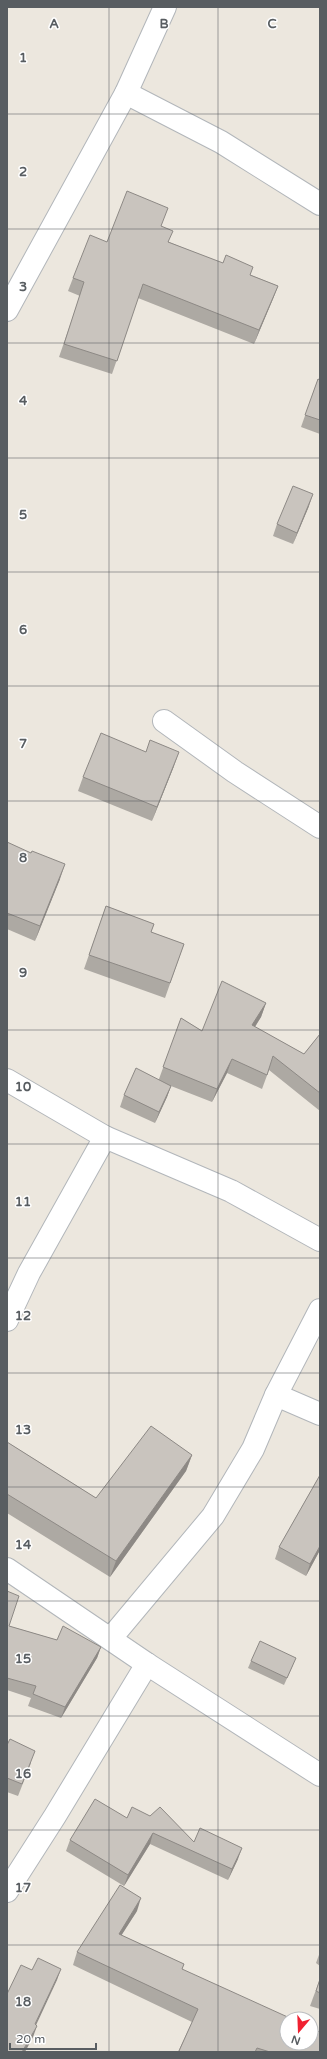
<svg xmlns="http://www.w3.org/2000/svg" width="327" height="2059" font-family="'Varela Round',sans-serif">
<style>
.lines{fill:none;stroke-linecap:round;stroke-linejoin:round}
.minor-casing{stroke:#b2b6ba;stroke-width:24}
.minor{stroke:#fff;stroke-width:22}
.wall{fill:#ada9a3}
.shaded-wall{fill:#8d8985}
.building{fill:#c9c4be;stroke:#8d8985}
.grid{fill:none;stroke:#585d61;stroke-width:1;stroke-opacity:0.55}
.grid-label{font-size:13px;text-anchor:middle;font-weight:bold;fill:#585d61;stroke:#fff;stroke-width:3;stroke-linejoin:round;paint-order:stroke}
</style>
<rect width="100%" height="100%" fill="#ece7de"/>
<g class="lines">
<defs>
<g id="minor">
<polyline points="126,93 165,7"/>
<polyline points="7,310 126,93 221,142 320,204"/>
<polyline points="164,721 235,772 320,827"/>
<polyline points="7,1080 105,1137 231,1191 320,1240"/>
<polyline points="7,1320 29,1273 105,1137"/>
<polyline points="276,1395 320,1414"/>
<polyline points="7,1569 147,1664 320,1775"/>
<polyline points="111,1638 213,1516 253,1449 276,1395 320,1310"/>
<polyline points="7,1891 55,1816 147,1664"/>
</g>
</defs>
<use href="#minor" class="minor-casing"/>
<use href="#minor" class="minor"/>
</g>
<g class="wall">
<polygon points="162,226 169,242 278,286 254,344 138,298 112,374 59,357 80,296 68,291 73,278 107,242"/>
<polygon points="318,379 320,380 320,434 301,427"/>
<polygon points="309,506 293,544 273,536 277,524"/>
<polygon points="174,766 152,821 78,791 83,777"/>
<polygon points="7,842 60,879 35,941 7,929"/>
<polygon points="106,906 154,924 151,932 184,944 165,998 84,969"/>
<polygon points="266,1003 261,1017 255,1027 304,1054 320,1034 320,1111 269,1070 262,1089 227,1073 212,1102 171,1086 167,1097 155,1123 120,1107 124,1095 159,1079 181,1018 202,1031"/>
<polygon points="7,1442 96,1498 192,1455 186,1471 110,1577 7,1513"/>
<polygon points="320,1475 320,1550 306,1576 275,1559 279,1547"/>
<polygon points="7,1591 9,1626 57,1640 101,1647 97,1658 61,1718 28,1706 31,1698 7,1690"/>
<polygon points="251,1661 293,1665 284,1685 248,1668"/>
<polygon points="7,1745 31,1763 18,1796 7,1792"/>
<polygon points="127,1818 194,1842 238,1859 228,1880 150,1844 124,1886 66,1851 70,1840"/>
<polygon points="137,1911 121,1935 184,1964 182,1969 320,2052 178,2052 192,2022 73,1965 77,1952"/>
<polygon points="320,1952 320,1966 316,1963"/>
<polygon points="320,1979 320,2009 310,2006"/>
</g>
<g class="shaded-wall">
<polygon points="278,286 273,299 254,344 259,330"/>
<polygon points="313,494 309,506 293,544 297,533"/>
<polygon points="179,752 174,766 152,821 157,807"/>
<polygon points="65,864 60,879 35,941 40,926"/>
<polygon points="266,1003 261,1017 247,1039 252,1025"/>
<polygon points="232,1059 227,1073 212,1102 217,1089"/>
<polygon points="171,1086 167,1097 155,1123 159,1112"/>
<polygon points="192,1455 186,1471 110,1577 116,1561"/>
<polygon points="320,1546 320,1550 306,1576 310,1564"/>
<polygon points="101,1647 97,1658 61,1718 65,1707"/>
<polygon points="153,1833 150,1844 124,1886 128,1875"/>
<polygon points="242,1848 238,1859 228,1880 232,1869"/>
<polygon points="141,1898 137,1911 114,1947 119,1934"/>
<polygon points="61,1969 57,1980 31,2036 35,2024"/>
<polygon points="37,2026 33,2037 25,2052 22,2052"/>
</g>
<g class="building">
<polygon points="127,191 168,208 161,226 173,231 168,242 223,263 226,255 253,267 250,275 278,286 259,330 143,284 117,361 64,344 84,282 73,278 90,235 107,242"/>
<polygon points="318,379 320,380 320,420 305,415"/>
<polygon points="293,486 313,494 297,533 277,524"/>
<polygon points="101,733 146,752 150,740 179,752 157,807 83,777"/>
<polygon points="7,842 31,853 32,851 65,864 40,926 7,913"/>
<polygon points="106,906 154,924 151,932 184,944 170,983 89,955"/>
<polygon points="222,981 266,1003 252,1025 304,1054 320,1034 320,1093 273,1056 267,1075 232,1059 217,1089 163,1067 181,1018 202,1031"/>
<polygon points="136,1068 171,1086 159,1112 124,1095"/>
<polygon points="151,1426 192,1455 116,1561 7,1494 7,1442 96,1498"/>
<polygon points="320,1475 320,1546 310,1564 279,1547"/>
<polygon points="7,1591 19,1596 9,1626 57,1640 63,1626 101,1647 65,1707 33,1694 36,1686 7,1678"/>
<polygon points="260,1641 296,1658 287,1678 251,1661"/>
<polygon points="10,1739 35,1751 22,1784 7,1778 7,1745"/>
<polygon points="95,1799 127,1818 132,1807 150,1816 160,1807 194,1842 200,1828 242,1848 232,1869 153,1833 128,1875 70,1840"/>
<polygon points="120,1885 141,1898 119,1934 184,1964 182,1969 292,2019 287,2019 287,2043 311,2043 311,2028 320,2032 320,2052 270,2052 257,2048 255,2052 181,2052 179,2051 198,2009 77,1952"/>
<polygon points="38,1958 61,1969 35,2024 37,2026 22,2052 7,2052 7,1994 21,1965 32,1970"/>
<polygon points="320,1979 320,1993 316,1991"/>
</g>
<path class="grid" d="M109 7V2052M218 7V2052M7 114H320M7 229H320M7 343H320M7 458H320M7 572H320M7 686H320M7 801H320M7 915H320M7 1030H320M7 1144H320M7 1258H320M7 1373H320M7 1487H320M7 1601H320M7 1716H320M7 1830H320M7 1945H320"/>
<g class="grid-label">
<text x="54" y="28">A</text>
<text x="164" y="28">B</text>
<text x="272" y="28">C</text>
<text x="23" y="62">1</text>
<text x="23" y="176">2</text>
<text x="23" y="291">3</text>
<text x="23" y="405">4</text>
<text x="23" y="519">5</text>
<text x="23" y="634">6</text>
<text x="23" y="748">7</text>
<text x="23" y="862">8</text>
<text x="23" y="977">9</text>
<text x="23" y="1091">10</text>
<text x="23" y="1206">11</text>
<text x="23" y="1320">12</text>
<text x="23" y="1434">13</text>
<text x="23" y="1549">14</text>
<text x="23" y="1663">15</text>
<text x="23" y="1778">16</text>
<text x="23" y="1892">17</text>
<text x="23" y="2006">18</text>
</g>
<rect width="327" height="2059" fill="none" stroke="#585d61" stroke-width="16"/>
<g transform="translate(299 2031) rotate(199)"><circle r="19" fill="#ffffff" stroke="#bcbec0"/>
<path d="M0-3L7 15L0 10L-7 15Z" fill="#f02131"/>
<text y="-6" font-size="11" font-weight="bold" text-anchor="middle" fill="#585d61">N</text>
</g>
<path d="M10 2043v6h86v-6" fill="none" stroke="#585d61" stroke-width="2"/>
<text x="16" y="2043" font-size="12" fill="#585d61" stroke="#ffffff" stroke-width="3" paint-order="stroke">20 m</text>
</svg>
